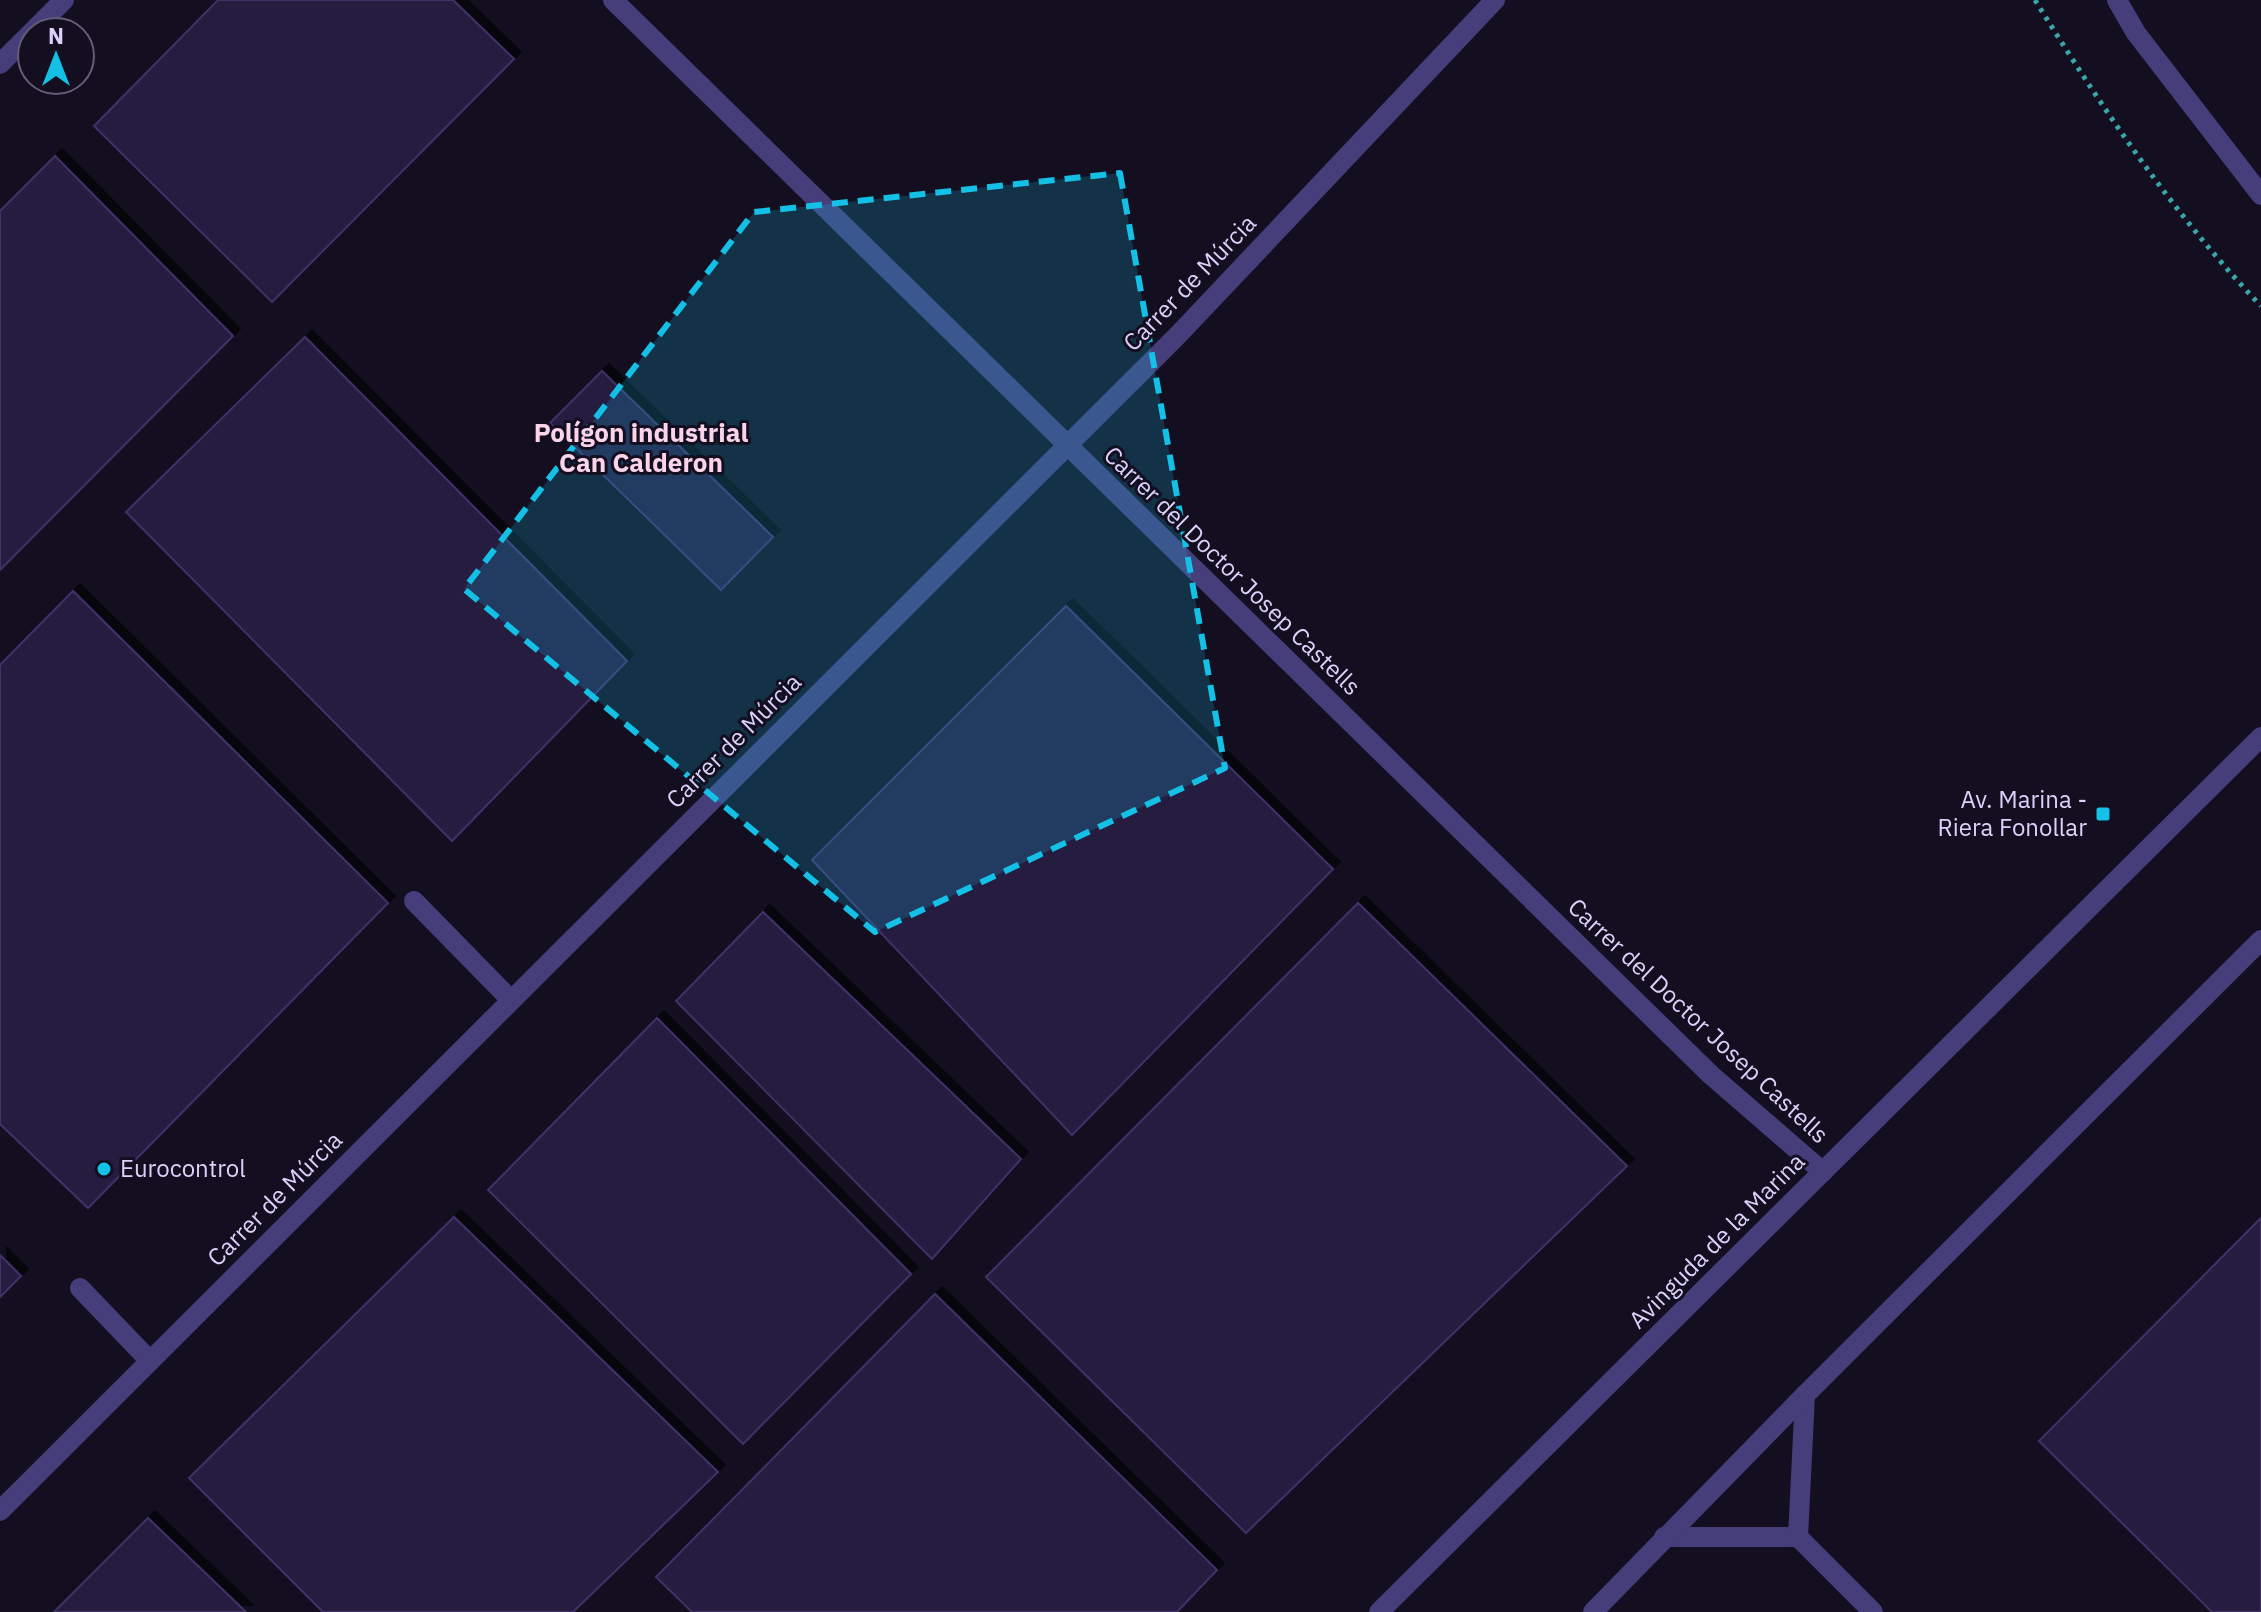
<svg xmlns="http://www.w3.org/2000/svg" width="2261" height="1612" font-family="'IBM Plex Sans',sans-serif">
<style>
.building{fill:#271d3f;stroke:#403169;stroke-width:2;filter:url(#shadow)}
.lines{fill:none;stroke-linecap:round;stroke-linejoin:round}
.path{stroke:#39a6a9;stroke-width:5;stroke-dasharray:4 6;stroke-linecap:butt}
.service{stroke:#453e7b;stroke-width:20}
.minor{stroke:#453e7b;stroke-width:20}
.marked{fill:#14c0e5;fill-opacity:0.2;stroke:#14c0e5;stroke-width:6;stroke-dasharray:16 10;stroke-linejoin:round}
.poi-dot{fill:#14c0e5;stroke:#130f20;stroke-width:3}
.labels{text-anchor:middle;stroke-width:6;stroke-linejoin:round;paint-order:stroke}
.street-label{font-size:24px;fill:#dad2fb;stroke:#130f20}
.poi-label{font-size:24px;fill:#dad2fb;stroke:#130f20;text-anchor:end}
.neighbourhood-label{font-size:26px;font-weight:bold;fill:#fbd4ea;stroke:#130f20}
</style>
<defs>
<filter id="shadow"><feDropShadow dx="7" dy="-7" stdDeviation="0" flood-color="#0009"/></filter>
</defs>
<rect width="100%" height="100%" fill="#130f20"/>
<g class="building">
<polygon points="218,0 453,0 514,59 272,302 94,126"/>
<polygon points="55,156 233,336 0,570 0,211"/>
<polygon points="305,337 627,661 452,841 126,512"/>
<polygon points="602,371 773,537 721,590 550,423"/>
<polygon points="73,591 388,903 88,1208 0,1124 0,665"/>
<polygon points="1066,606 1333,869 1072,1135 812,860"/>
<polygon points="1358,903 1627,1166 1246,1533 986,1277"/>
<polygon points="763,912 1021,1159 932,1259 676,1001"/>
<polygon points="657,1018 911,1274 743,1444 488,1190"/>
<polygon points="454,1217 718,1472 573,1612 323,1612 189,1478"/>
<polygon points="2261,1218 2261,1612 2212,1612 2039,1441"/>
<polygon points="0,1255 21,1276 0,1297"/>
<polygon points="935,1294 1217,1570 1177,1612 692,1612 656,1577"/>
<polygon points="148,1518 246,1612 54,1612"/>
</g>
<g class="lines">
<path class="path" d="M2035 0C2102 108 2173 214 2261 306"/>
<g class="service">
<polyline points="414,901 511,1000"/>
<polyline points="80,1288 150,1361"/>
</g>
<g class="minor">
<polyline points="613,0 1711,1075 1823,1172"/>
<polyline points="2117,0 2136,33 2261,195"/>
<polyline points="32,32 64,0"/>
<polyline points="0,64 32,32"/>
<polyline points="0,1511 1179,334 1495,0"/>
<polyline points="1664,1537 1798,1537 1873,1612"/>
<polyline points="1798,1537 1805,1395"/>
<polyline points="1379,1612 2261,737"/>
<polyline points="1593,1612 1805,1395 2261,940"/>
</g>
</g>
<path class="marked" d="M1120 173 1225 768 875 932 464 589 754 212Z"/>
<g class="poi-dot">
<rect x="2095" y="806" width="16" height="16" rx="4"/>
<circle cx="104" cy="1169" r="8"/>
</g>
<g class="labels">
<g class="street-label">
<text transform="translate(1190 283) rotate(-46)" y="8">Carrer de Múrcia</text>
<text transform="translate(1232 571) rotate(44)" y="8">Carrer del Doctor Josep Castells</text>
<text transform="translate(734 741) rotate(-45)" y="8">Carrer de Múrcia</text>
<text transform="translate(1698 1021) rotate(43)" y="8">Carrer del Doctor Josep Castells</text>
<text transform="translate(275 1199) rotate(-45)" y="8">Carrer de Múrcia</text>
<text transform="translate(1717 1241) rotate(-45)" y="8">Avinguda de la Marina</text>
</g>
<g class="poi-label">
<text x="2087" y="808">Av. Marina -<tspan x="2087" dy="28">Riera Fonollar</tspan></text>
<text x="120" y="1177" text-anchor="start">Eurocontrol</text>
</g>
<g class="neighbourhood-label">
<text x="641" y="442">Polígon industrial<tspan x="641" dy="30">Can Calderon</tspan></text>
</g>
</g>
<g transform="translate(56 56)"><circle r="38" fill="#130f20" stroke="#635d78" stroke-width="2"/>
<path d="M0-6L14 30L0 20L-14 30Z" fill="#14c0e5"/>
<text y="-12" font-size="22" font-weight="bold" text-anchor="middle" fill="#dad2fb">N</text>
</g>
</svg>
